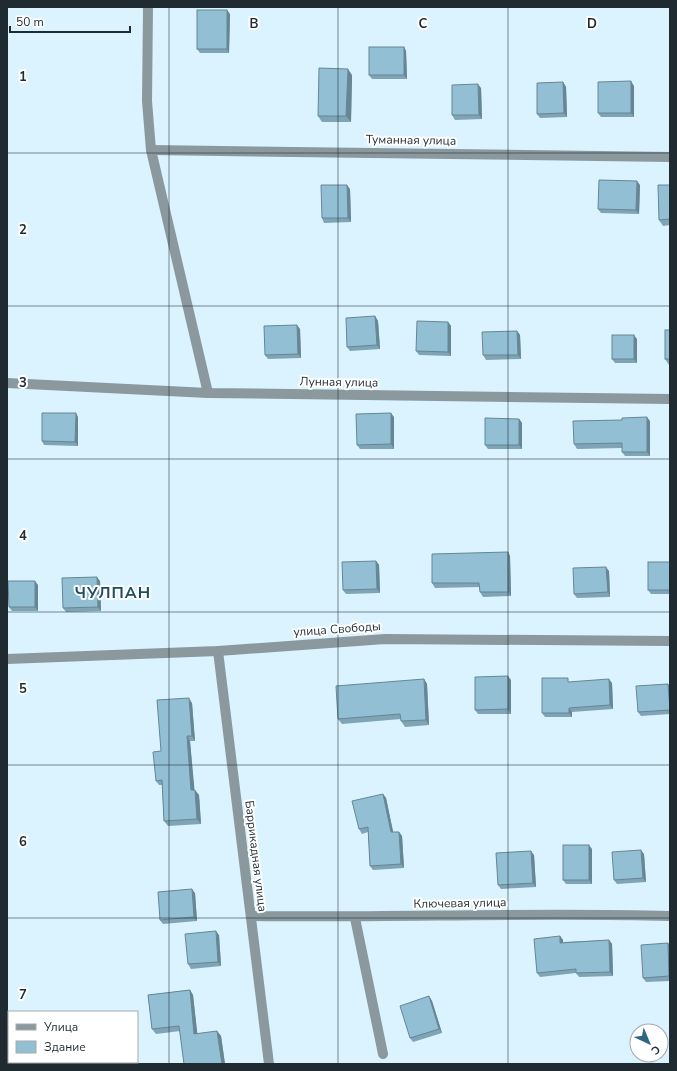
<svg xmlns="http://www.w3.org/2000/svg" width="677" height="1071" font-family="'Nunito Sans',sans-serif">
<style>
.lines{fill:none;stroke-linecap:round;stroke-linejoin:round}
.minor{stroke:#8b989e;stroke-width:10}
.wall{fill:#7ea4b6}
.shaded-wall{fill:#668694}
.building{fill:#92bfd4;stroke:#668694}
.grid{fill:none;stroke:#1f2b31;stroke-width:1;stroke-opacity:0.55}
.labels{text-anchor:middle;stroke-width:4;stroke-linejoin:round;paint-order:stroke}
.street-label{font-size:12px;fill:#1f2b31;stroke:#fff}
.district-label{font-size:16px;font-weight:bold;letter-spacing:1px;fill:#1d4d60;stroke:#fff}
.grid-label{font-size:13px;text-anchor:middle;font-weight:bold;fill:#1f2b31;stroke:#fff;stroke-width:4;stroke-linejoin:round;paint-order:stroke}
</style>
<rect width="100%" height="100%" fill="#daf3ff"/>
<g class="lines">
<g class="minor">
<polyline points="148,7 147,101 151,150 208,393"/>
<polyline points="151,150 670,157"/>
<polyline points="7,383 208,393 670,399"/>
<polyline points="218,651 269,1064"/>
<polyline points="7,659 218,651 385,639 670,641"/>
<path d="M251 916C390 918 530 912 670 916"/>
<polyline points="355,918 383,1054"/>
</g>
</g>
<g class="wall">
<polygon points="230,14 229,53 200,53 197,49"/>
<polygon points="404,47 406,51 407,79 372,79 369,75"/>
<polygon points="352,75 351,122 322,122 318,116"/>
<polygon points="563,82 566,87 567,117 540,118 537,114"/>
<polygon points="634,86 634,117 601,117 598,113"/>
<polygon points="481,88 482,119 455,120 452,115"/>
<polygon points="640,185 639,214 601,213 598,209"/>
<polygon points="670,185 670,225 663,226 659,220"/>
<polygon points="350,189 351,222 324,223 322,218"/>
<polygon points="375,316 378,321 380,349 350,351 347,347"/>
<polygon points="448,322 451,326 451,356 419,355 416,351"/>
<polygon points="300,329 301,358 268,359 265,355"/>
<polygon points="670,330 670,365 669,365 665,359"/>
<polygon points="517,331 520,335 521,359 486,360 483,355"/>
<polygon points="637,339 637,363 615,363 612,359"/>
<polygon points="78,417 78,446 44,445 42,441"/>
<polygon points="394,417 394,449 360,449 357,445"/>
<polygon points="519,419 522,423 522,449 488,449 485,445"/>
<polygon points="622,420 650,421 650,456 625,456 622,452 622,448 577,449 574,444"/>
<polygon points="508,552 510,556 511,596 483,597 480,592 480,587 435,588 432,583"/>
<polygon points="376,561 379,565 380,593 346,594 343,590"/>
<polygon points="670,562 670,594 651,594 648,590"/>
<polygon points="609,571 610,597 577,598 574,594"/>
<polygon points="100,581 101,611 66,612 63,608"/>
<polygon points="38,585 38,611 12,611 9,607"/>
<polygon points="424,679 427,684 429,725 405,727 401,721 401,719 342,724 338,719"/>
<polygon points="511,680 511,714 478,714 475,710"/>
<polygon points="571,682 612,683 613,709 572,712 572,717 545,717 542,713"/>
<polygon points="668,684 670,686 670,714 641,716 638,712"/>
<polygon points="192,703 195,741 190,741 194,790 199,795 201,824 168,826 164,821 162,785 159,785 156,781 161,751"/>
<polygon points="383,794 386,798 393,832 399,832 402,836 404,868 373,870 370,866 368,832 362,834 359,829"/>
<polygon points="592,849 592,884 566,884 563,880"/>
<polygon points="644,854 646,882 617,884 614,880"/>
<polygon points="534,855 536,887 501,889 498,885"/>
<polygon points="195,893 197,921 163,924 160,920"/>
<polygon points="219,935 221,966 191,969 188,964"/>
<polygon points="560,936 563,940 563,942 609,940 612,944 613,976 579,977 576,973 540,977 537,973"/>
<polygon points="668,943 670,947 670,981 646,982 643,978"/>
<polygon points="190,990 193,995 197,1034 217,1031 221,1036 225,1064 184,1064 180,1031 156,1034 152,1029 148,995"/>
<polygon points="429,996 432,1001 442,1033 413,1042 410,1038"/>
</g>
<g class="shaded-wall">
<polygon points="227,10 230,14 229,53 227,49"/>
<polygon points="404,47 406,51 407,79 404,75"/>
<polygon points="348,69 352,75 351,122 346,116"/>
<polygon points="631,81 634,86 634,117 631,113"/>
<polygon points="563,82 566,87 567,117 564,113"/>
<polygon points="478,84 481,88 482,119 479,115"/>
<polygon points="637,181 640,185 639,214 636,210"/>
<polygon points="347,185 350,189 351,222 348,218"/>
<polygon points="375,316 378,321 380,349 377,345"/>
<polygon points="448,322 451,326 451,356 448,352"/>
<polygon points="297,325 300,329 301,358 298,354"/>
<polygon points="517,331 520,335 521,359 518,355"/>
<polygon points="634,335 637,339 637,363 634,359"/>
<polygon points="76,413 78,417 78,446 75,442"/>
<polygon points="391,413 394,417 394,449 391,444"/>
<polygon points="647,417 650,421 650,456 647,452"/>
<polygon points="519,419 522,423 522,449 519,445"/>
<polygon points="508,552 510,556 511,596 508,592"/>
<polygon points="376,561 379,565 380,593 377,589"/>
<polygon points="606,567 609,571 610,597 608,592"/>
<polygon points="97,577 100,581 101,611 98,607"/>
<polygon points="35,581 38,585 38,611 35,607"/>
<polygon points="508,676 511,680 511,714 508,709"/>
<polygon points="424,679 427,684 429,725 426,720"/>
<polygon points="609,679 612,683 613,709 610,705"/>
<polygon points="668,684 670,686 670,710"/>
<polygon points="189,698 192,703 195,741 192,736"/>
<polygon points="569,708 572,712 572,717 569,713"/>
<polygon points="187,736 190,741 195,795 191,790"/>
<polygon points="195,790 199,795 201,824 197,819"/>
<polygon points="383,794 386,798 394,836 391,832"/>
<polygon points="399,832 402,836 404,868 401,864"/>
<polygon points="589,845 592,849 592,884 589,880"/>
<polygon points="641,850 644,854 646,882 643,878"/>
<polygon points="531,851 534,855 536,887 533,883"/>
<polygon points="192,889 195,893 197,921 194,917"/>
<polygon points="216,931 219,935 221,966 218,962"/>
<polygon points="560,936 563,940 563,947 560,943"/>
<polygon points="609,940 612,944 613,976 610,972"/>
<polygon points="668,943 670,947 670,977 669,976"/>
<polygon points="190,990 193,995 198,1039 194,1034"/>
<polygon points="429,996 432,1001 442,1033 439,1029"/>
<polygon points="217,1031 221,1036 225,1064 222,1064"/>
</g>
<g class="building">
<rect x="197" y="10" width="30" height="39"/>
<rect x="369" y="47" width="35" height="28"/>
<polygon points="319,68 348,69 346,116 318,116"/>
<polygon points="631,81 631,113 598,113 598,82"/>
<polygon points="563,82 564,113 537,114 537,83"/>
<polygon points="478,84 479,115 452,115 452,85"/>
<polygon points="599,180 637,181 636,210 598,209"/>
<polygon points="321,185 347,185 348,218 322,218"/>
<polygon points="658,185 670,185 670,219 659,220"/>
<polygon points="375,316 377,345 347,347 346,318"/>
<polygon points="417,321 448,322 448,352 416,351"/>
<polygon points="297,325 298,354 265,355 264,326"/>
<rect x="665" y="330" width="5" height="29"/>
<polygon points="517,331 518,355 483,355 482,332"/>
<rect x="612" y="335" width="22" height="24"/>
<polygon points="42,413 76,413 75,442 42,441"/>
<polygon points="391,413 391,444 357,445 356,414"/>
<polygon points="647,417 647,452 622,452 622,443 574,444 573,421 622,420 622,418"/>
<polygon points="485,418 519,419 519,445 485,445"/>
<polygon points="508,552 508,592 480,592 479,583 432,583 432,554"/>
<polygon points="376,561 377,589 343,590 342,562"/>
<rect x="648" y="562" width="22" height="28"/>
<polygon points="606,567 608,592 574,594 573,568"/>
<polygon points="97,577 98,607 63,608 62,578"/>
<polygon points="8,581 35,581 35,607 9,607"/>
<polygon points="508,676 508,709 475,710 475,677"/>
<polygon points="542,678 568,678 568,682 609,679 610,705 569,708 569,713 542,713"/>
<polygon points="424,679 426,720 401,721 400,714 338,719 336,686"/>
<polygon points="668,684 670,710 638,712 636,686"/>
<polygon points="189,698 192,736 187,736 191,790 195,790 197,819 164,821 162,780 156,781 153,752 161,751 157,700"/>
<polygon points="383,794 391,832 399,832 401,864 370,866 368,827 359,829 352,801"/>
<rect x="563" y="845" width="26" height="35"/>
<polygon points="641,850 643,878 614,880 612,852"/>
<polygon points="531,851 533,883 498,885 496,853"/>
<polygon points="192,889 194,917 160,920 158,892"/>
<polygon points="216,931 218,962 188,964 185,934"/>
<polygon points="560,936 560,943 609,940 610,972 576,973 576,969 537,973 534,939"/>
<polygon points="668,943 669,976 643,978 641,945"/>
<polygon points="190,990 194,1034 217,1031 222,1064 184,1064 179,1026 152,1029 148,995"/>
<polygon points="429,996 439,1029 410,1038 400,1006"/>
</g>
<path class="grid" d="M169 7V1064M338 7V1064M508 7V1064M7 153H670M7 306H670M7 459H670M7 612H670M7 765H670M7 918H670"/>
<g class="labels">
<g class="street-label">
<text transform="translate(411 140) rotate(1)" y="4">Туманная улица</text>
<text transform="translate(339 382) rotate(1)" y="4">Лунная улица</text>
<text transform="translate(337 629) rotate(-4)" y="4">улица Свободы</text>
<text transform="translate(256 856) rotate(83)" y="4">Баррикадная улица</text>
<text transform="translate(460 903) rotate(-1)" y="4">Ключевая улица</text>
</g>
<g class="district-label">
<text x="113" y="598">ЧУЛПАН</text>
</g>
</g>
<g class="grid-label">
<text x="254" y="28">B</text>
<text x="423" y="28">C</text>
<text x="592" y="28">D</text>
<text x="23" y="81">1</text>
<text x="23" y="234">2</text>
<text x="23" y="387">3</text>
<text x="23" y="540">4</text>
<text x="23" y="693">5</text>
<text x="23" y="846">6</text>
<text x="23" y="999">7</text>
</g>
<rect width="677" height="1071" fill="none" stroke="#1f2b31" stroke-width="16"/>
<rect x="8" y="1011" width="130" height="52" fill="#ffffff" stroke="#a5aaad"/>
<rect x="16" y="1024" width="20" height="6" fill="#8b989e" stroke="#a5aaad"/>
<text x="44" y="1031" font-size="12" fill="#1f2b31">Улица</text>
<rect x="16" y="1041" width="20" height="12" fill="#92bfd4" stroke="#a5aaad"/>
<text x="44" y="1051" font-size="12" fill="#1f2b31">Здание</text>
<g transform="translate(649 1043) rotate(136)"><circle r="19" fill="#ffffff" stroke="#a5aaad"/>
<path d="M0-3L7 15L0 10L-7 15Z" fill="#2d6880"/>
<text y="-6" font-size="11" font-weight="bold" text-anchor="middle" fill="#1f2b31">С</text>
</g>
<path d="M10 26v6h120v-6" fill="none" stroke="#1f2b31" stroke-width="2"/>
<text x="16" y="26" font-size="12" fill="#1f2b31" stroke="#ffffff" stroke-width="3" paint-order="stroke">50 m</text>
</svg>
